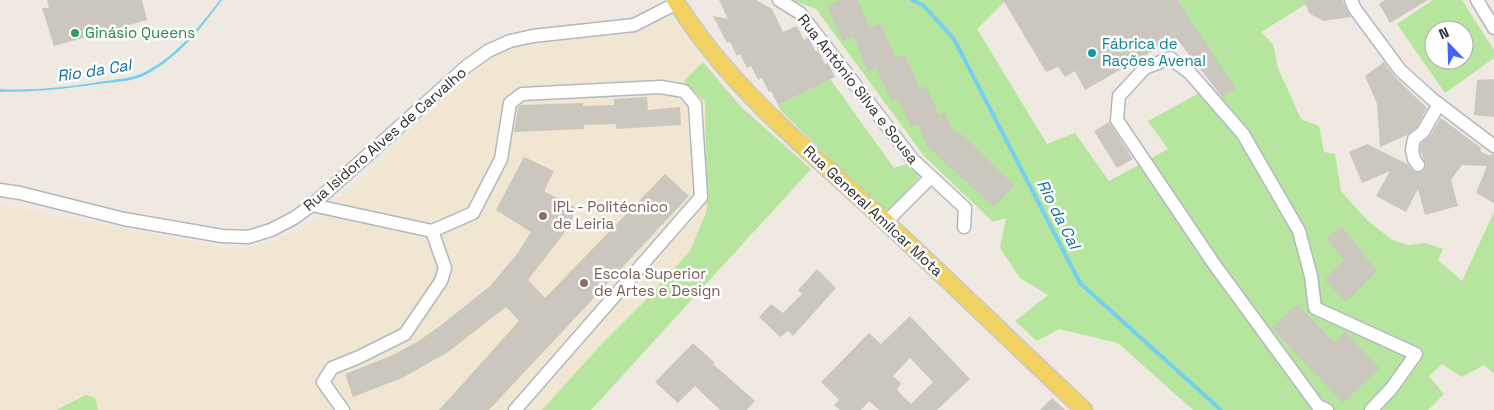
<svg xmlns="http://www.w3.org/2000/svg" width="1494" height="410" font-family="'Space Grotesk',sans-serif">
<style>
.education{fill:#f0e6d1}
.green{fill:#b6e59e;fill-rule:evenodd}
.water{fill:#75cff0}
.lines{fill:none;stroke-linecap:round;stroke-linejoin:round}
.stream{stroke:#75cff0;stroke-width:4}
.building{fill:#cbc7bf;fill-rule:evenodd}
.minor-casing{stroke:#b4b7c1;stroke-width:15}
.major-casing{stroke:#c9c9c9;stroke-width:19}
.minor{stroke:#fff;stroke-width:12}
.major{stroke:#f2d163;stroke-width:16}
.leisure-dot{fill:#2e9e5b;stroke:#fff;stroke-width:2}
.culture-dot{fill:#0f9aa8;stroke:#fff;stroke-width:2}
.education-dot{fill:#8d6e63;stroke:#fff;stroke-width:2}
.labels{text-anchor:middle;stroke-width:5;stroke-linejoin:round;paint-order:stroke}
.leisure-label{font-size:15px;fill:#27864d;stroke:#fff;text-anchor:start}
.culture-label{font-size:15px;fill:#0d838f;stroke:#fff;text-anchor:start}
.street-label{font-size:15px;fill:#2e2e2e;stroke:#fff}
.education-label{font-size:15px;fill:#785e54;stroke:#fff;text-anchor:start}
.water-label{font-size:16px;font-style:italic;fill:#0d6fa3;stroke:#fff}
</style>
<rect width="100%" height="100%" fill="#efe9e1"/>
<polygon class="education" points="671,16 703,62 741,107 811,169 591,410 0,410 0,205 223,248 262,246 306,227 358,183 426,114 474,72 496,55 516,46 573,38 607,37 640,31"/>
<g class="green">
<path d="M792 0H1003L1004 2 977 29 1047 144 1075 133 1109 181 1168 149 1148 121 1212 86 1221 97 1235 89 1177 0H1305L1306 4 1261 32 1273 44 1278 68 1301 119 1319 126 1324 152 1335 154 1341 191 1368 221 1392 240 1408 245 1426 243 1443 249 1438 260 1462 281 1494 212V374L1484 365 1462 377 1442 364 1429 376 1444 394 1428 410H1193L1118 343 1059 329 1037 341 1015 321 1048 295 1020 278 1000 248 1006 218 993 222 924 156 816 9ZM1343 227 1377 271 1344 260 1330 236Z"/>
<path d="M1433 0H1462L1494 50V58L1445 93 1397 24ZM1434 30H1464V60H1434Z"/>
<polygon points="703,62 741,107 811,169 591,410 542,410 597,349 646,300 690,251 707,210 705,102 684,81"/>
<polygon points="830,79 894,168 911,163 922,174 886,213 781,111 778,105"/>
<polygon points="86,395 95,398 98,410 56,410"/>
</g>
<path class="water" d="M220 0H222C202 27 178 58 147 74 132 82 115 82 99 84 65 89 34 92 0 92V89C33 91 66 87 99 82 115 79 132 79 147 71 177 55 199 27 220 0Z"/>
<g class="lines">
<polyline class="stream" points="912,0 923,5 954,39 1080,283 1221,410"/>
</g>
<g class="building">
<polygon points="47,0 142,0 147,20 54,46 42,8 49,8"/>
<polygon points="719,0 756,0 772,9 783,32 797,26 804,40 808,37 816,52 818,50 825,64 828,63 835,77 778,105 771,91 769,92 762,78 758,80 751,66 747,68 740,54 737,56 730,42 727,43 713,16 728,19"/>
<polygon points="839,0 858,0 870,28 880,24 896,58 904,54 920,89 926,86 939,115 945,112 951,127 966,138 1014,185 994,207 927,146 918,124 911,127 898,99 892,102 876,68 868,71 853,36 843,41 827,6"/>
<polygon points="1003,0 1177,0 1236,89 1222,97 1176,38 1085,90 1075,71 1065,77 1058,67 1046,72"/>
<polygon points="1304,0 1342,0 1351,17 1323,21 1309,13"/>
<polygon points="1385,0 1428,0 1390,23 1379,4"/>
<polygon points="1384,62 1394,76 1427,108 1417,127 1407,135 1380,147 1377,104 1365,76"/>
<polygon points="1494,79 1494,117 1474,115 1477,80"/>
<polygon points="647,97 648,110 680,107 681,125 616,129 616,124 584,125 584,129 514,132 518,108 521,105 583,103 583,106 614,105 614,99"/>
<polygon points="1441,118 1481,148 1480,151 1490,156 1492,154 1494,154 1494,203 1476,193 1487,166 1462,165 1451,180 1458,206 1425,215 1418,189 1406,212 1376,196 1390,171 1362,183 1349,152 1367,144 1407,164 1414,172 1422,172 1426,165 1420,150 1421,144 1430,136"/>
<polygon points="1109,122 1133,159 1117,168 1094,131"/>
<polygon points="524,157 554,171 544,191 576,208 568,228 528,280 545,298 665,174 689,196 489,410 439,410 519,321 506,307 448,352 402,378 353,397 345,374 393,355 417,342 440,326 490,286 517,254 531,232 496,210"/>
<polygon points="1343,227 1377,271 1346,302 1325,280 1344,260 1326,238"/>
<polygon points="817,269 836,288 793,336 788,331 780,337 759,317 771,304 783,313 802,294 798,290"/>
<polygon points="1297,304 1334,342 1345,332 1380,368 1343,403 1272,328"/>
<path d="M910 316 970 379 937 410H879L869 401 861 410H840L834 405 839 400 821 382 869 333 881 344ZM910 358 933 382 911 404 897 390 901 383 893 376Z"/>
<polygon points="693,343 715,363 713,364 755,401 747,410 720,410 695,386 678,403 655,382"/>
<polygon points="1052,398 1065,410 1040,410"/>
</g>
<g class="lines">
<defs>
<g id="minor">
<polyline points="779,0 800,13 913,160 965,208 964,227"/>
<polyline points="1351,0 1355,9 1400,70 1432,99 1494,146"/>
<polyline points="1477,0 1494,28"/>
<polyline points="1418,165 1414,159 1412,150 1414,139 1423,132 1439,104"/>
<polyline points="0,190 20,193 124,219 222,236 248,237 271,230 294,218 312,205 467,66 488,51 510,41 533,36 634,25 677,3"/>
<polyline points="312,205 432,231 473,213 501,159 510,103 522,94 661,87 684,91 695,104 701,197 515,410"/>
<polyline points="886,222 931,177"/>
<polyline points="343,410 323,382 332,368 359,357 405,334 441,281 445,268 432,231"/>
<polyline points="1327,410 1318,406 1214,264 1117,120 1119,96 1145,68 1170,58 1190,73 1243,134 1299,231 1311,276 1315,308 1416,354 1391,389 1371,410"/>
</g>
<path id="major" d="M675 0C726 83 801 144 872 209 943 275 1013 343 1084 410"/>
</defs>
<use href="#minor" class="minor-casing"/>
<use href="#major" class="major-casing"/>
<use href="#minor" class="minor"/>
<use href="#major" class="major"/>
</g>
<circle class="leisure-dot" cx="75" cy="33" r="5"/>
<circle class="culture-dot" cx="1092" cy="53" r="5"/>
<g class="education-dot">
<circle cx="543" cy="216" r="5"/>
<circle cx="584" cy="283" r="5"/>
</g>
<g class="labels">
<g class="leisure-label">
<text x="85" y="38">Ginásio Queens</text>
</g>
<g class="culture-label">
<text x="1102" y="49">Fábrica de<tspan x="1102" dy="17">Rações Avenal</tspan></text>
</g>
<g class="street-label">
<text transform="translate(858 89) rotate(52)" y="5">Rua António Silva e Sousa</text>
<text transform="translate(385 139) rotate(-41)" y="5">Rua Isidoro Alves de Carvalho</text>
<text transform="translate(873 211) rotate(43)" y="5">Rua General Amílcar Mota</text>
</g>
<g class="education-label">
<text x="553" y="212">IPL - Politécnico<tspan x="553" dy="17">de Leiria</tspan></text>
<text x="594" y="279">Escola Superior<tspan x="594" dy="17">de Artes e Design</tspan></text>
</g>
<g class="water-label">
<text transform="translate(94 70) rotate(-9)" y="6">Rio da Cal</text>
<text transform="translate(1059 214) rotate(63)" y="6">Rio da Cal</text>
</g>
</g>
<g transform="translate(1449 45) rotate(337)"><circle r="24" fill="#ffffff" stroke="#ababab"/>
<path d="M0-4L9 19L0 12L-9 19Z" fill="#4264fb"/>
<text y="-8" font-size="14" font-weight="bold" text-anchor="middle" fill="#2e2e2e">N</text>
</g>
</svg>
